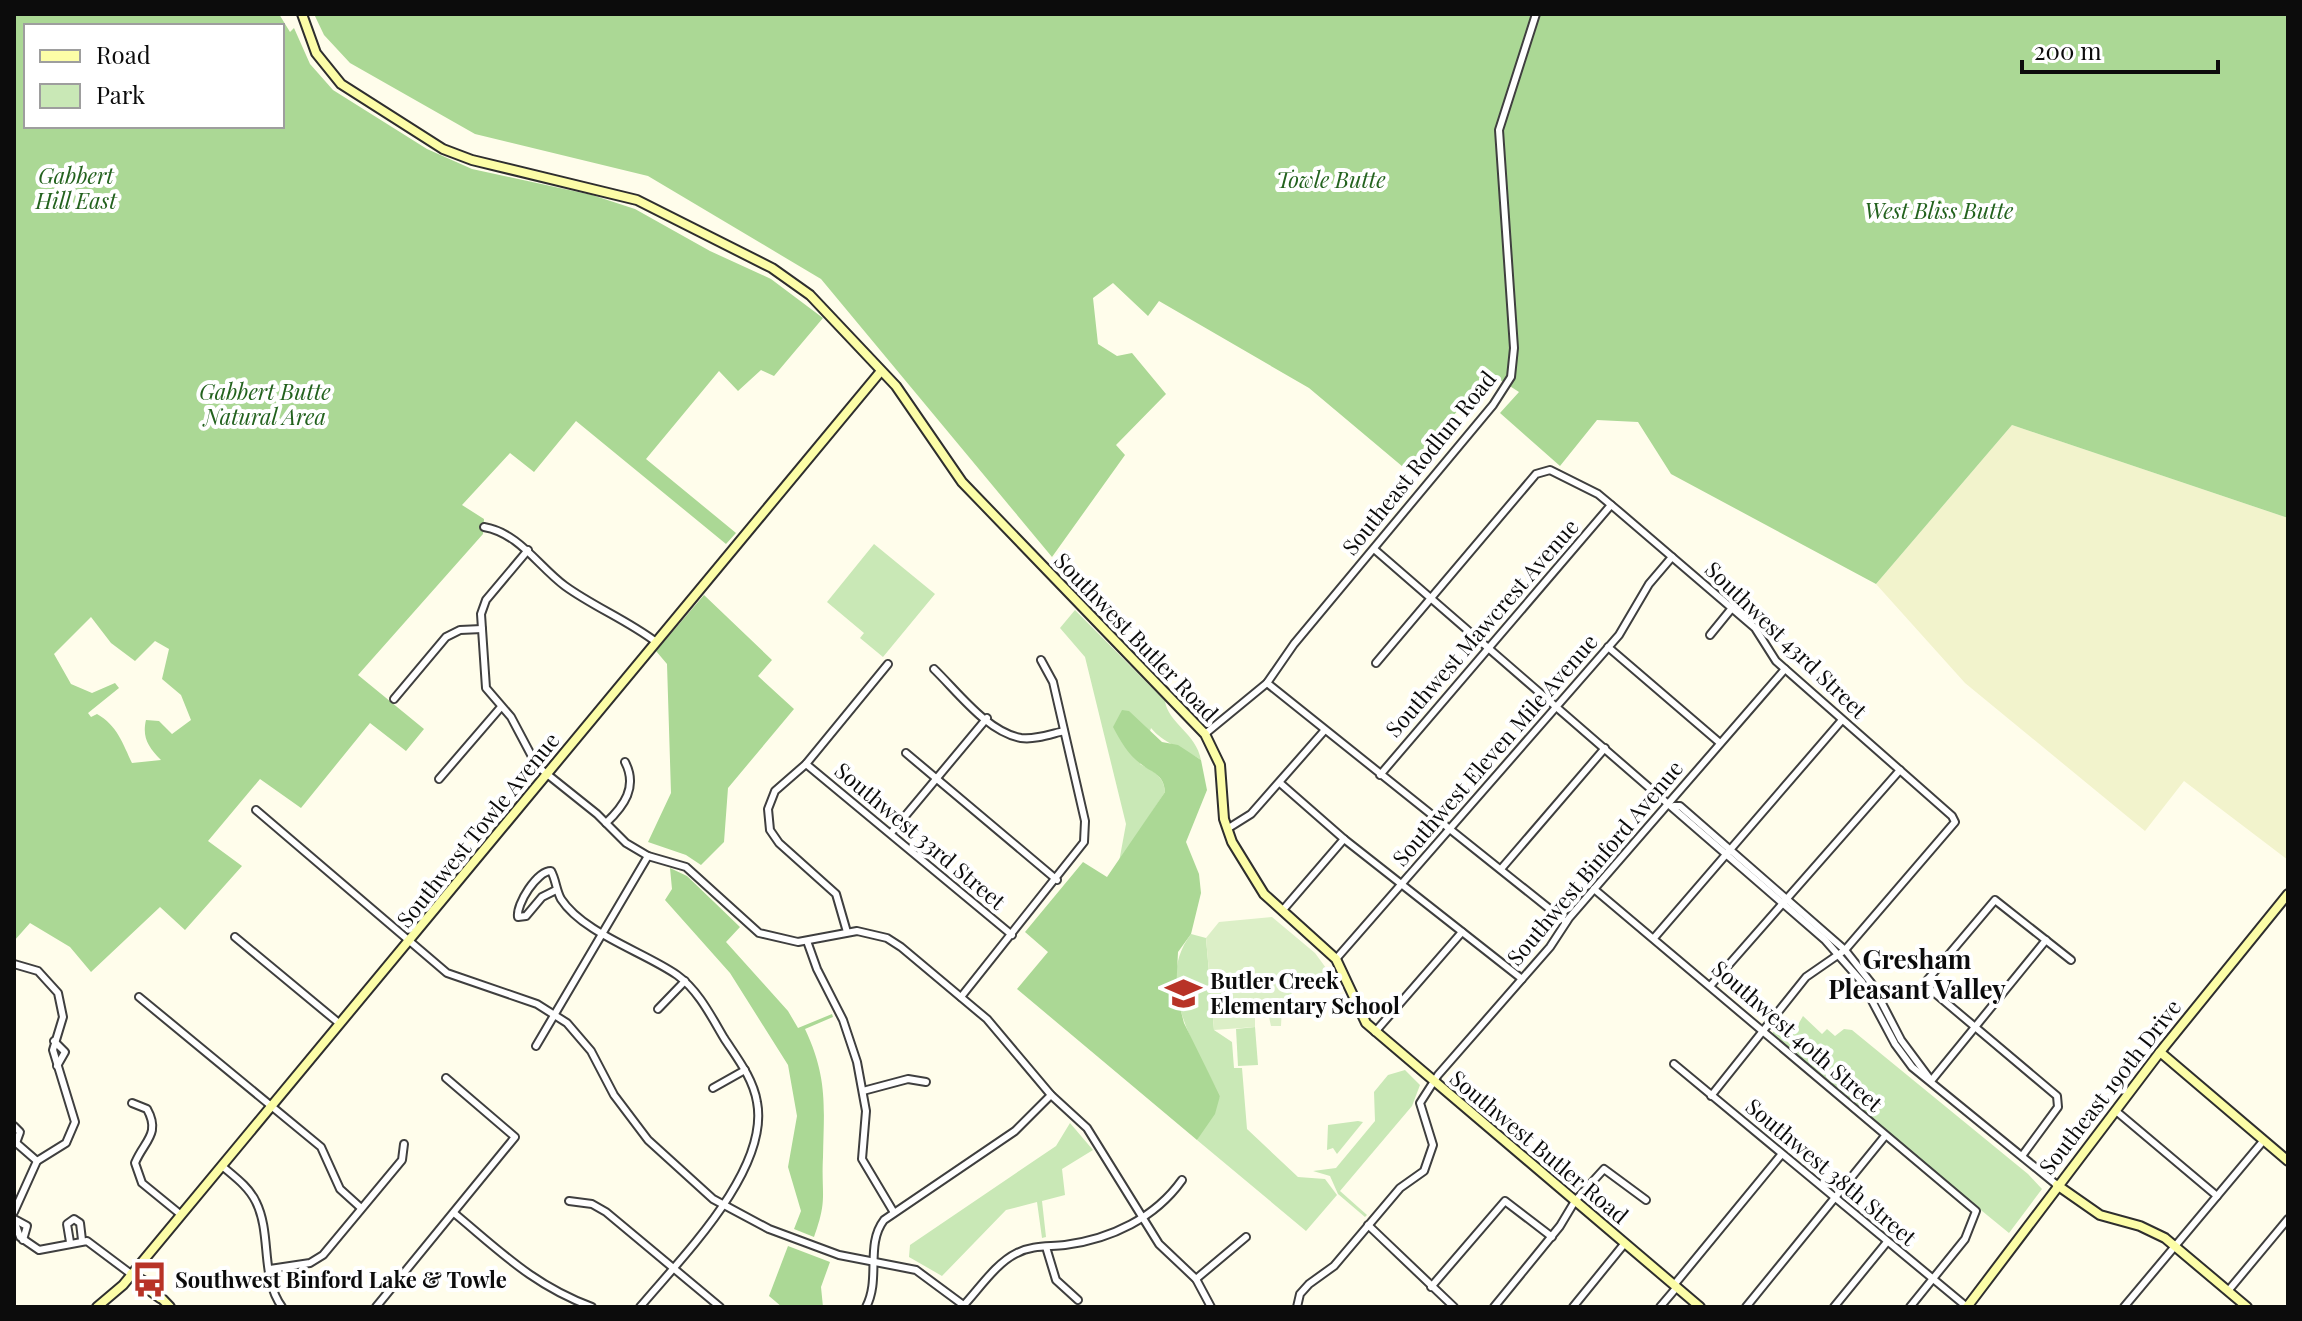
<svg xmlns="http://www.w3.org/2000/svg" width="2302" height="1321" font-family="'Playfair Display',serif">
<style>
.farmland{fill:#f2f3cc}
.green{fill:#c9e8b6}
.forest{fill:#abd895;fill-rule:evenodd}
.pitch{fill:#dcefc7}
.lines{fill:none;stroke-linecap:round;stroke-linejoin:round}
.street-casing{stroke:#3f3f3f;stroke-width:10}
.secondary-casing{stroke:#2e2e2e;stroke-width:12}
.street{stroke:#fff;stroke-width:6}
.secondary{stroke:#fcfda7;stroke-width:8}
.labels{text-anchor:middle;stroke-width:8;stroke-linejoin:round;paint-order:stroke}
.park-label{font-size:22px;font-style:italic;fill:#23621e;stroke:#fff}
.street-label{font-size:22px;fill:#0c0c0c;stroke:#fff}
.poi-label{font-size:22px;font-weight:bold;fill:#0c0c0c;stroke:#fff;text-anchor:start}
.quarter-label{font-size:26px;font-weight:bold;fill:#0c0c0c;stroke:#fff}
</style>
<rect width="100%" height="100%" fill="#fffdeb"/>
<polygon class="farmland" points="2012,425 2288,518 2288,860 2184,781 2145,831 1965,683 1876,584"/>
<g class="green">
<polygon points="874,544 935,594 883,657 860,638 864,633 827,602"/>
<path d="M1075 610 1165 701C1168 723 1196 733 1201 760 1183 748 1164 744 1151 728L1140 764C1153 771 1164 776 1165 792L1119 862 1126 824 1085 657 1060 628Z"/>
<path d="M1191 934 1206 938 1214 1030 1232 1042 1234 1068H1242L1247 1129 1298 1177 1325 1179 1337 1195 1306 1231 1197 1140 1220 1096C1196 1048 1153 984 1191 934Z"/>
<polygon points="1803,1016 1822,1034 1827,1029 1835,1036 1844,1029 1852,1030 2028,1174 2042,1189 2009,1233 1769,1037 1774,1031 1788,1042"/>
<polygon points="1255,1027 1258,1065 1238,1066 1236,1029"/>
<polygon points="1405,1070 1420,1085 1412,1106 1340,1191 1367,1215 1365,1217 1338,1194 1330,1176 1313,1171 1336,1168 1375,1121 1374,1092 1388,1075"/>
<polygon points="1358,1121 1363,1122 1337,1154 1333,1148 1327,1150 1328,1125"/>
<polygon points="1070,1123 1093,1150 1062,1169 1065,1195 1042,1201 1046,1237 1042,1238 1037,1202 1006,1210 942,1276 909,1257 910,1245 1056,1146"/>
</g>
<g class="forest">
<path d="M14 14H279L290 32 294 28 310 64 333 90 427 149 472 169 592 195 635 209 710 251 771 279 823 318 774 376 761 370 738 391 719 371 646 459 736 533 726 544 576 421 534 472 510 453 462 505 484 519 483 534 358 675 424 729 406 751 370 723 301 808 260 779 208 841 242 866 185 930 160 907 91 972 70 947 30 923 14 941ZM26 26H282V126H26ZM91 617 111 643 135 661 155 641 169 649 162 679 181 695 191 720 172 734 159 721 146 720C142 737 148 747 161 760L132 763C123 744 117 725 97 714L91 717 88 713 119 688 115 683 92 693 71 684 54 654Z"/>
<polygon points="314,14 2288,14 2288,518 2012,425 1876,584 1671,474 1638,422 1597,420 1560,466 1500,413 1519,392 1488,372 1409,472 1309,388 1159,301 1148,316 1113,283 1093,298 1098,344 1117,356 1132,353 1166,394 1116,445 1125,455 1052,557 821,279 648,176 475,134 350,63 324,35"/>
<polygon points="704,595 772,660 758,676 794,709 728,788 724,842 701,865 686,855 648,842 671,793 667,664 656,651"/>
<path d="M1122 710 1129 711 1162 742 1178 745 1201 760 1207 790 1186 842 1199 874 1201 893 1191 934 1178 952 1176 992 1184 1023 1220 1096 1215 1114 1197 1140 1017 989 1048 952 1025 932 1083 862 1107 877 1165 792C1164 774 1152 773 1141 764 1128 755 1120 740 1113 727Z"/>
<path d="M670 868 687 876 740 927 726 942 788 1011 798 1028 832 1014 833 1017 805 1029C828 1078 824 1106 823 1157 821 1195 828 1199 814 1237L794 1229 801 1211 788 1167 797 1116 788 1065 730 973 665 900 672 889Z"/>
<polygon points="788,1246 830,1262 821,1287 823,1307 782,1307 769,1296"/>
</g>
<polygon class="pitch" points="1272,917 1315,953 1337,983 1294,990 1282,1007 1281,1026 1271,1026 1269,1017 1255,1018 1255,1027 1214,1030 1206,938 1219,922"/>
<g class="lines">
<defs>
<g id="street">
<path d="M484 527C519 533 538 566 565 586 594 607 627 620 656 642"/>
<polyline points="1374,549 1825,940 1862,982 1895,1044 1912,1067 2057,1185"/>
<polyline points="528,550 486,600 481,614 482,629 486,688 511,717 537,766 597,814 626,843 648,856 686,867 759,933 798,942 857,931 887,938 901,947 987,1019 1051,1095 1087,1128 1159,1244 1196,1279 1211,1307"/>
<polyline points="1710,635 1732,608"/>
<polyline points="1608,647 1720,743"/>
<polyline points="1376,663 1536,474 1550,470 1598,494 1616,509 1755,628 1776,661 1952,816 1955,822 1845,950 1806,977 1711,1096"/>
<path d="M934 669C957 691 987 732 1021 738 1035 740 1051 734 1064 731"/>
<polyline points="1267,683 1566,922"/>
<polyline points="394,699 446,637 460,630 482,629"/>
<polyline points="1205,734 1267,683 1294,644 1493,405 1511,377 1514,348 1499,130 1536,14"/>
<polyline points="906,753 1057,880"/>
<polyline points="806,764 1012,935"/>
<polyline points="1380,775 1611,505"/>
<polyline points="439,779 501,707"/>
<polyline points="1280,783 1344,839 1522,979"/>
<polyline points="1674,806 1680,806 1845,950 1872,984 1901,1040 1930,1079"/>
<polyline points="256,810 447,973 537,1004 567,1023 591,1051 614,1095 648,1140 713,1199 769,1229 839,1255 916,1270 966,1307"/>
<path d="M606 823C624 806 638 787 625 762"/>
<polyline points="1227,829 1251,814 1324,731"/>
<polyline points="891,833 987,718"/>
<polyline points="1501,869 1605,748"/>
<polyline points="1594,889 1976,1211 1965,1239 1910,1307"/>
<path d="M556 890 542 897 526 916 518 917C516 904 537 871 551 871 556 880 556 890 561 899 583 933 644 952 677 975 698 990 711 1016 724 1038 737 1058 753 1078 757 1102 770 1170 681 1258 640 1307"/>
<polyline points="1282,911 1344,839"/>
<polyline points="847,932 836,894 779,843 770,830 768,809 775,791 806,764 888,664"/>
<polyline points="235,937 340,1024"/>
<polyline points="1654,938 1842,720"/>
<polyline points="807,941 817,969 843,1020 857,1062 866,1111 862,1159 893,1211"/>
<polyline points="1336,959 1619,635 1649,584 1672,557"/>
<polyline points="14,964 38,971 58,993 63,1017 53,1050 75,1122 66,1143 37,1161 14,1212"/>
<polyline points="1711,985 1900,770"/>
<polyline points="139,997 321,1147 340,1189 361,1208"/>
<polyline points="961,997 1084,842 1085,821 1053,682 1041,660"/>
<polyline points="658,1009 685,981"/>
<polyline points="1375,1032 1462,932"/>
<polyline points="54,1041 65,1052 57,1066"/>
<polyline points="536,1046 648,856"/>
<polyline points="1674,1064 1967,1307"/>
<polyline points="1931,1081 2046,940"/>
<polyline points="713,1088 745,1070"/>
<polyline points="863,1091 908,1079 926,1082"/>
<path d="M132 1103 147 1109C161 1134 144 1141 135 1163L142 1183 180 1214"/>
<polyline points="2116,1111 2217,1196"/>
<polyline points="14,1126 20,1132 16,1143"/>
<polyline points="14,1141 37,1161"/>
<polyline points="2022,1156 2058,1107 2057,1096 1924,984 1995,900 2071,960"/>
<path d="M222 1166C235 1177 249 1187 256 1202 272 1234 260 1277 282 1307"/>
<polyline points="569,1201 592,1204 606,1212 720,1307"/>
<path d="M454 1213C501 1252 533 1285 592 1307"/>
<polyline points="14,1219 27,1226 23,1240"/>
<polyline points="14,1220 20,1237 39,1250 87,1241 131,1274"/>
<polyline points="1368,1225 1454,1307"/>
<polyline points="70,1242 67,1224 74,1219 80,1223 82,1240"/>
<polyline points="1046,1247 1056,1280 1078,1300"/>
<polyline points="270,1269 310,1263 323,1255 402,1160 404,1144"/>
<polyline points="1196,1279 1246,1237"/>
<polyline points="1674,1285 1781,1155"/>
<polyline points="1431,1287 1505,1201 1552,1237"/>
<polyline points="2228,1291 2288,1219"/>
<path d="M964 1305C979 1289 996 1263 1017 1253 1032 1245 1049 1247 1065 1245 1111 1239 1155 1218 1182 1180"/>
<polyline points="376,1307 515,1137 446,1078"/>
<path d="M866 1307C881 1279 865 1245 884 1220L1015 1131 1051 1095"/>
<polyline points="1297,1307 1300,1294 1309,1284 1334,1266 1400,1188 1424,1171 1433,1145 1420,1103 1438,1075 1550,947 1569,918 1785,669"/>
<polyline points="1494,1307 1560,1226 1575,1201 1604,1169 1646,1200"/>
<polyline points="1573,1307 1625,1243"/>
<polyline points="1660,1307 1677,1287"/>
<polyline points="1746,1307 1885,1136"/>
<polyline points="1834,1307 1887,1242"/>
<polyline points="2124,1307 2264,1140"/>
</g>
<g id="secondary">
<polyline points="302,14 316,53 341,84 443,149 472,160 637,200 772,268 810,295 896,386 962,482 1205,734 1220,765 1224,819 1232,842 1264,894 1336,959 1366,1023 1700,1307"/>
<polyline points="2160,1052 2288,1161"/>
<polyline points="2057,1185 2100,1215 2140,1226 2165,1238 2247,1307"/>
<polyline points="131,1274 147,1283 170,1307"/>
<polyline points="137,1281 160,1298"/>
<polyline points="97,1307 123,1285 881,371"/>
<polyline points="1967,1307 2160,1052 2288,894"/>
</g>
</defs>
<use href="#street" class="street-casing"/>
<use href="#secondary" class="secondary-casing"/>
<use href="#street" class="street"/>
<use href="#secondary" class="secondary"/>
</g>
<defs>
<symbol id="school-bare" viewBox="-9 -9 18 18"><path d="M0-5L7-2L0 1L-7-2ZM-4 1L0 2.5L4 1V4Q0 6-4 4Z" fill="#b83327" stroke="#fff" stroke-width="2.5" paint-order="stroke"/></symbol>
<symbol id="bus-bare" viewBox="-9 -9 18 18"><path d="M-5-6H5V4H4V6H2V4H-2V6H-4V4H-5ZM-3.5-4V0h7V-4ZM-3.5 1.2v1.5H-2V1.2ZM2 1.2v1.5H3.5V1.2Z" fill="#b83327" stroke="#fff" stroke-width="2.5" paint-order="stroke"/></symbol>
</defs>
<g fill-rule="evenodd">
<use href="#school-bare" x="1158" y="968" width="51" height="51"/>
<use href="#bus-bare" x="124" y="1254" width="51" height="51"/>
</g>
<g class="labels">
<g class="park-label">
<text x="76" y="184">Gabbert<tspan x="76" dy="25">Hill East</tspan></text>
<text x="1331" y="188">Towle Butte</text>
<text x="1939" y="219">West Bliss Butte</text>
<text x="265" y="400">Gabbert Butte<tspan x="265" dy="25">Natural Area</tspan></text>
</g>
<g class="street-label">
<text transform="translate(1419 463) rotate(-51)" y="8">Southeast Rodlun Road</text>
<text transform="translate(1482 628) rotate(-49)" y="8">Southwest Mawcrest Avenue</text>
<text transform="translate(1136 637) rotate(46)" y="8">Southwest Butler Road</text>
<text transform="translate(1786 640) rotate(44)" y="8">Southwest 43rd Street</text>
<text transform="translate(1495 750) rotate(-49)" y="8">Southwest Eleven Mile Avenue</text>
<text transform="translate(478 830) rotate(-51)" y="8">Southwest Towle Avenue</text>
<text transform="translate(920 836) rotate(40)" y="8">Southwest 33rd Street</text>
<text transform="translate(1595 863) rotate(-50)" y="8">Southwest Binford Avenue</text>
<text transform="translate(1797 1036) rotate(41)" y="8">Southwest 40th Street</text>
<text transform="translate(2110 1087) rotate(-52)" y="8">Southeast 190th Drive</text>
<text transform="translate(1539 1147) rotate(40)" y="8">Southwest Butler Road</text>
<text transform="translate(1831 1172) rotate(40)" y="8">Southwest 38th Street</text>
</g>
<g class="poi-label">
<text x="1210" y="989">Butler Creek<tspan x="1210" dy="25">Elementary School</tspan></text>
<text x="175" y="1288">Southwest Binford Lake &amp; Towle</text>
</g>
<g class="quarter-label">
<text x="1917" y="969">Gresham<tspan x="1917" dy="30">Pleasant Valley</tspan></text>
</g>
</g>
<rect width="2302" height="1321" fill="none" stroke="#0c0c0c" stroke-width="32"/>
<rect x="24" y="24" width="260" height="104" fill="#ffffff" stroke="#9e9e9e" stroke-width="2"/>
<rect x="40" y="50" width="40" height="12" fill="#fcfda7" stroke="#9e9e9e" stroke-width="2"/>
<text x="96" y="64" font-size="24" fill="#0c0c0c">Road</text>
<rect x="40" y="84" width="40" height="24" fill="#c9e8b6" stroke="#9e9e9e" stroke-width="2"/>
<text x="96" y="104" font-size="24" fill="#0c0c0c">Park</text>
<path d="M2022 60v12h196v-12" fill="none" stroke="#0c0c0c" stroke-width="4"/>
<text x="2034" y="60" font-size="24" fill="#0c0c0c" stroke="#ffffff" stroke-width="6" paint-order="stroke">200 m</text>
</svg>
